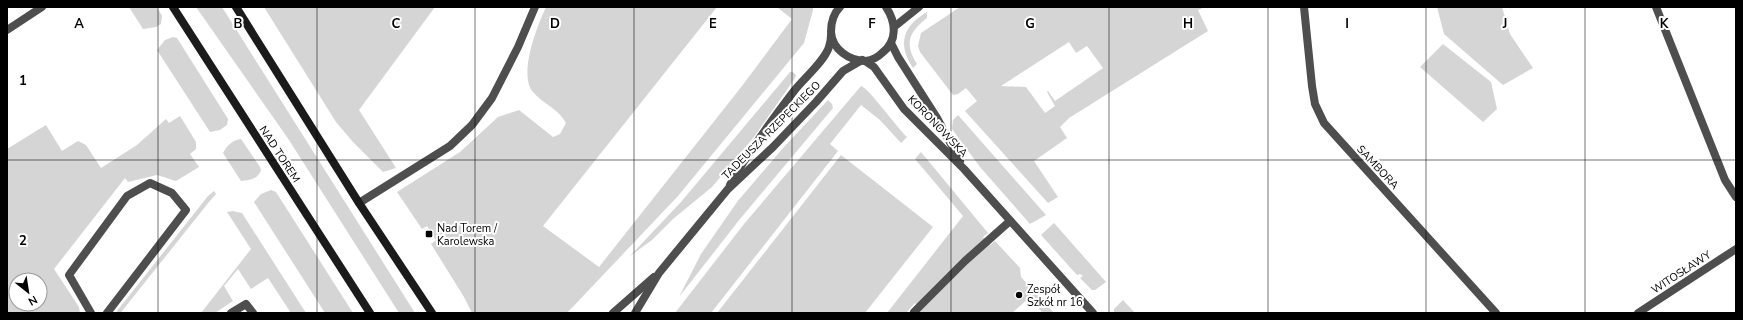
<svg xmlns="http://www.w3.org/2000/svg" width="1743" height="320" font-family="'Nunito Sans',sans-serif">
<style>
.green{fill:#d5d5d5;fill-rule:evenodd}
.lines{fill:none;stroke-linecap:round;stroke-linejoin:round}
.lane{stroke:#4e4e4e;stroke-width:8}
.street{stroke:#4e4e4e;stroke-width:8}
.secondary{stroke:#1b1b1b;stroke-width:8}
.grid{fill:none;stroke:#000;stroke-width:1;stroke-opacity:0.55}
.poi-dot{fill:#000;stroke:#fff;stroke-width:1.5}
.labels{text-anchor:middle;stroke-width:4;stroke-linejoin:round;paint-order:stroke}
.street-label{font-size:11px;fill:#000;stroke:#fff}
.poi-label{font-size:11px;fill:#000;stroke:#fff;text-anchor:start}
.grid-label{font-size:13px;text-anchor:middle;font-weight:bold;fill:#000;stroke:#fff;stroke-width:4;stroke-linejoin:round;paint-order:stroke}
</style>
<rect width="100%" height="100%" fill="#fff"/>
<g class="green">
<polygon points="129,7 157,7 162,16 161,24 156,27 143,29"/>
<polygon points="196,7 222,7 415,313 399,313 289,140"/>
<polygon points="264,7 435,7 359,110 396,168 383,172 353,142 336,122"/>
<path d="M546 7H717L543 226 599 267 742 86 792 19 777 7H813V10L804 43 678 196 567 313H472L464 297 431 244 436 240 427 226 422 229 397 192 460 152 498 117 519 110 553 137 560 134 566 123C559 109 543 104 533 92 518 75 537 26 546 7Z"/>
<path d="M960 7H1205L1198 10 1208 31 1069 118 1060 127 1067 138 1034 161 1058 197 1048 203 965 111 977 101 966 88 958 94 953 95 920 52 918 46 921 33ZM1069 42 1076 53 1087 46 1103 68 1055 101 1048 91 1047 92 1055 106 1045 113 1026 87 1001 86Z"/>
<polygon points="1437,7 1502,7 1510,34 1533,68 1503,85 1444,34"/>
<path d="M927 12V18C909 32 904 43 917 64L913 68C897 44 903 26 927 12Z"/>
<polygon points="173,37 177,38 228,119 227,125 220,130 210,132 157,50 165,40"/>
<polygon points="1443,44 1491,82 1497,109 1483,122 1420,67"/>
<polygon points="790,72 793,72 796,75 795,78 754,137 712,187 673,219 652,240 630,256 681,202"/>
<path d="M861 86C869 88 897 128 907 137L901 143 880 120 861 105 830 144 838 151 711 313H675L744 224Z"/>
<polygon points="828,100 832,104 833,108 740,219 679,297 701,254 737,202 783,148"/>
<polygon points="958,115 1046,215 1030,224 980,167 952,129 953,120"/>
<path d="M180 116 196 142V149L190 154 199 167 176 181 157 175 128 182 125 178 54 269 79 307 80 313H7V149L46 125 62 151 78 141 86 145 101 168 137 145 166 119 169 123ZM16 280H40V304H16Z"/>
<path d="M241 139 260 167 261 171C256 180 250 180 241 181L223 153C227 145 233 140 241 139Z"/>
<polygon points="921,152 988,233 983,237 990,245 995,241 1020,268 1021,277 1054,313 1043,313 1029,298 1012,313 918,313 921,310 915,303 906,313 887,313 963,216 915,159"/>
<polygon points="841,155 933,227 865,313 717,313"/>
<polygon points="271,190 276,192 353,313 325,313 254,202 261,194"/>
<polygon points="214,191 216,194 209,202 122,311 122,313 117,313 117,311 208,196"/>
<polygon points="233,211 242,213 306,313 291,313 268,278 251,289 238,269 224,286 233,301 215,313 201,313 251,249 227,212"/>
<polygon points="1054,223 1106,282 1095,290 1092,290 1080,278 1083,276 1080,274 1077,275 1041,235"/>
<polygon points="1123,300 1135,313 1114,313 1114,309"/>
</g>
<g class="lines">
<g class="lane">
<polyline points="359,203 450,146 472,125 492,98 518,47 535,7"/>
<polyline points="91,313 69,275 127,196 150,183 172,193 186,210 107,313"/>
<polyline points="231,313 246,304 253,313"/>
</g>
<g class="street">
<path d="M840 7C833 14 831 22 831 32 832 49 849 61 866 61 872 60 878 57 882 53 898 41 896 22 886 7"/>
<polyline points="1304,7 1312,86 1315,104 1324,123 1496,313"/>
<polyline points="1656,7 1725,180 1736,197"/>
<polyline points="894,27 919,7"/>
<polyline points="7,30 42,7"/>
<polyline points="891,43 898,57 937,118 960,161"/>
<polyline points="865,61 874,67 904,109 964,169 1093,313"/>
<path d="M730 185C748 152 771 121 794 91 804 78 824 62 829 47 830 44 831 39 831 35"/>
<polyline points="914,312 965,261 1010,221"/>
<polyline points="613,313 654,277"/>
<polyline points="635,313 659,273 728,189 773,147 816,102 843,71 862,60"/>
<polyline points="1638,313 1736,249"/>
</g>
<g class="secondary">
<polyline points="173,7 370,313"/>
<polyline points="236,7 359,203 432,313"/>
</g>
</g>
<path class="grid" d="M158 7V313M317 7V313M475 7V313M634 7V313M792 7V313M951 7V313M1109 7V313M1268 7V313M1426 7V313M1585 7V313M7 160H1736"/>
<g class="poi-dot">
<rect x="425" y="230" width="8" height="8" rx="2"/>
<circle cx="1019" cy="295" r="4"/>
</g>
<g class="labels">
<g class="street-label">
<text transform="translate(938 126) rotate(46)" y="4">KORONOWSKA</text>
<text transform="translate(771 130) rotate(-45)" y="4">TADEUSZA RZEPECKIEGO</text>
<text transform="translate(280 154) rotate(57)" y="4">NAD TOREM</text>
<text transform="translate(1378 167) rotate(47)" y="4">SAMBORA</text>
<text transform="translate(1681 272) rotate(-33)" y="4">WITOSŁAWY</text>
</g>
<g class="poi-label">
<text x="437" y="232">Nad Torem /<tspan x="437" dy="13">Karolewska</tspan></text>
<text x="1027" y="293">Zespół<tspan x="1027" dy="13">Szkół nr 16</tspan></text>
</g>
</g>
<g class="grid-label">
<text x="79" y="28">A</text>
<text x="238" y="28">B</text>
<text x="396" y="28">C</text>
<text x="555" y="28">D</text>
<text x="713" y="28">E</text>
<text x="872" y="28">F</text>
<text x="1030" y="28">G</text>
<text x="1188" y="28">H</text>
<text x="1347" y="28">I</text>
<text x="1505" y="28">J</text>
<text x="1664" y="28">K</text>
<text x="23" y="85">1</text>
<text x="23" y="245">2</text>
</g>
<rect width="1743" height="320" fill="none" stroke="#000000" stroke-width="16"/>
<g transform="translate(28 292) rotate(150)"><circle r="19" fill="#ffffff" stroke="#999999"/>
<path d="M0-3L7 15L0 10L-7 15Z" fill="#000000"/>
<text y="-6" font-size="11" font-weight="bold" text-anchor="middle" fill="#000000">N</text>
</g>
</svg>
